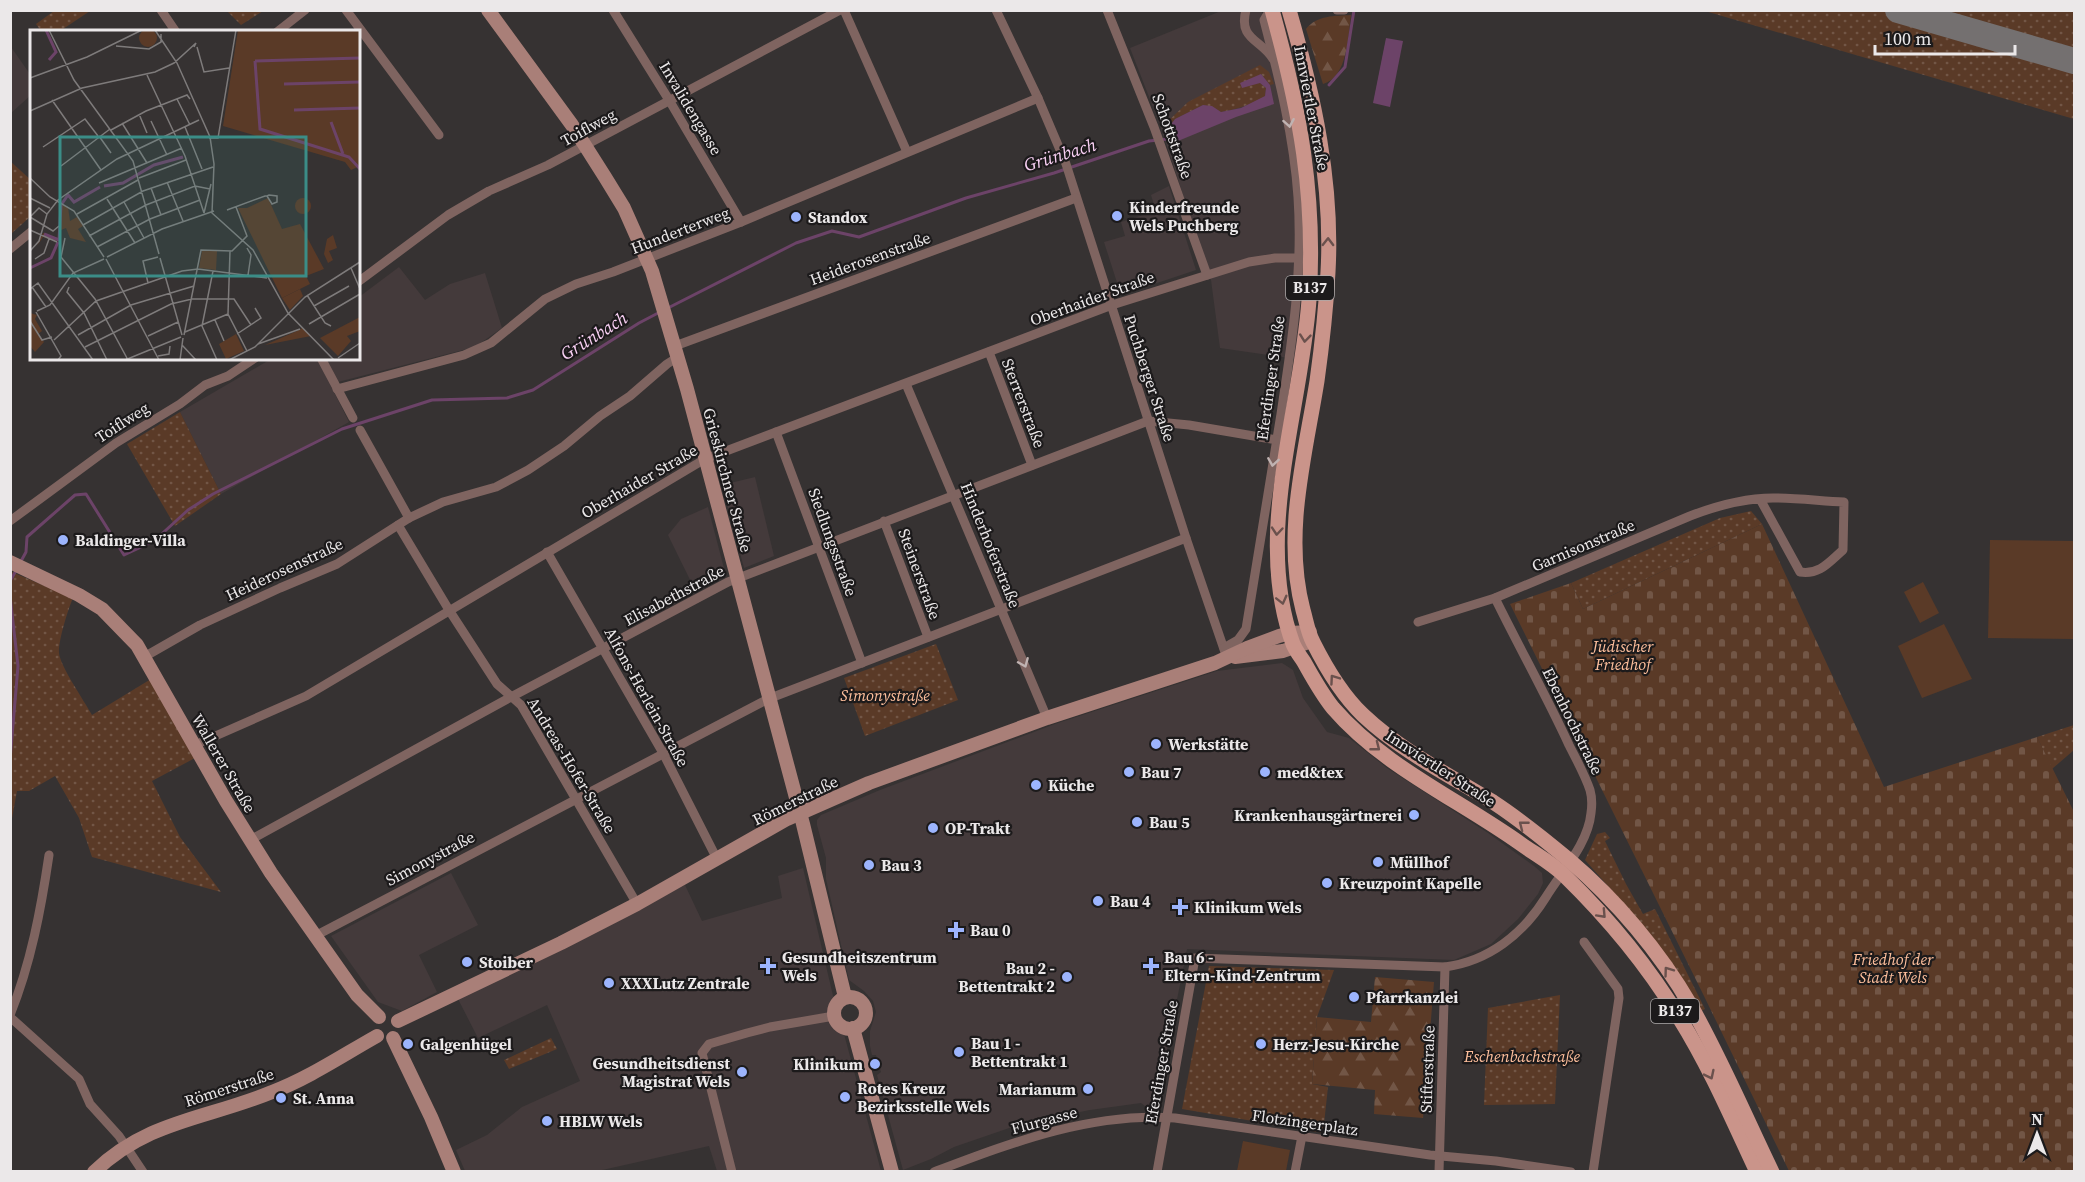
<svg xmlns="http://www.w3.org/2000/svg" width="2085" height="1182" font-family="'Source Serif 4',serif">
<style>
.built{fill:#443a3b}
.green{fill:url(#green-dots)}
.forest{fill:url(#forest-firs)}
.cemetery{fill:url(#cemetery-stones)}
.pitch{fill:#5a3a27}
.water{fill:#6c4368}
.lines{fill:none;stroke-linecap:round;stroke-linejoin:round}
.stream{stroke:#6c4368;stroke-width:3}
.taxiway{stroke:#747070;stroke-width:26}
.street{stroke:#7f6460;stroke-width:9}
.secondary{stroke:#a97f78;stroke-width:14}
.primary{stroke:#ca948a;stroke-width:15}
.oneway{stroke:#c0b3b2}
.oneway2{stroke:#6a514d}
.poi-dot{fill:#9cb4fd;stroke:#1c1a1b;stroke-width:2}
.labels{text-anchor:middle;stroke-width:4.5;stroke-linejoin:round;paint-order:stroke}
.shield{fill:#1c1a1b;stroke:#adaaab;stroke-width:1.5}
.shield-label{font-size:15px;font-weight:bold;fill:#ebe8e9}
.street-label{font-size:16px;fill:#ebe8e9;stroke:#1c1a1b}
.poi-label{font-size:16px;font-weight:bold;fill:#ebe8e9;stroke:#1c1a1b;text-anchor:start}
.park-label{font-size:16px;font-style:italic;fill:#febf9c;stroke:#1c1a1b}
.water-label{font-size:18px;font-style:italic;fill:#f9d0f4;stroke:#1c1a1b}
.inset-river{fill:none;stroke:#6c4368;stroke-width:3}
.inset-road{fill:none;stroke:#7e7b7b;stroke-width:1.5}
.view{fill:#3b8d87;fill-opacity:0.15;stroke:#3b8d87;stroke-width:3}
.inset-edge{fill:none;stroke:#ebe8e9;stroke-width:3}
</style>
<defs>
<pattern id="green-dots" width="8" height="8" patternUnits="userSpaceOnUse" patternTransform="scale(1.5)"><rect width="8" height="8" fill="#5a3a27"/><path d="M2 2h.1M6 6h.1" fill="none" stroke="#725646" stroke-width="1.8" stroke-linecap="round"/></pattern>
<pattern id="forest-firs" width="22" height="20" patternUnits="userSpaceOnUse" patternTransform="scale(1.5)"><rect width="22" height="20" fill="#5a3a27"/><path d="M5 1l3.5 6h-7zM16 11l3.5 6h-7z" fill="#725646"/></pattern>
<pattern id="cemetery-stones" width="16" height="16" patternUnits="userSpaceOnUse" patternTransform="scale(1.5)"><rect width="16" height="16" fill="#5a3a27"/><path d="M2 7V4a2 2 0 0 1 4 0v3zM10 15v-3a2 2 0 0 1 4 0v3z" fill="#725646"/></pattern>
</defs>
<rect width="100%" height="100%" fill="#363232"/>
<g class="built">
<polygon points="1221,11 1261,11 1267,20 1305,248 1296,359 1220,348 1211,280 1160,125 1130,48"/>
<polygon points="11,47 32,77 31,95 11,113"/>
<polygon points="1169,186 1196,270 1121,295 1104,242 1125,236 1121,222 1156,211 1151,195"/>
<polygon points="399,267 425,300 450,284 485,273 502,328 475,347 330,384 349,422 221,494 180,412 271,359 358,358 359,297"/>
<polygon points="755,477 774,556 744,568 722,485"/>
<polygon points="708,507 726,576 696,592 668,535 681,519"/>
<polygon points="1282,663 1293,670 1303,698 1327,732 1349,738 1387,768 1488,833 1534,866 1542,873 1543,883 1538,894 1518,919 1491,944 1454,960 1187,949 1156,1106 1145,1106 1141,1103 1090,1110 1021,1124 954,1147 931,1159 903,1170 877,1075 881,1072 876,1055 872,1055 870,1046 870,1031 876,1012 873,1001 864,991 849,980 826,879 826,858 817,825 817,820 821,815 880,790 1055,724 1217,671"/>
<polygon points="803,868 834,1000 827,1015 829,1023 844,1034 881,1171 717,1171 709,1146 598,1171 465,1171 456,1150 487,1135 522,1107 580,1081 547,1005 478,1038 458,999 685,885 702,921 782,898 778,876"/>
<polygon points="451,873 478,925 419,955 437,992 402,1011 378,1002 331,936"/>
</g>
<g class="green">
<polygon points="230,10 263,10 263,11 241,25 228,12"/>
<polygon points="54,11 89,10 90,11 60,31 41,31 36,24"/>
<polygon points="1705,11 2074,11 2074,119"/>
<path d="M1260 65 1269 72 1274 84 1270 85 1261 74 1252 84 1260 83 1266 88 1265 96C1251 105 1237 109 1221 112L1212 107 1203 105 1175 119 1169 127 1172 132 1166 134 1163 126 1188 102Z"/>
<polygon points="10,161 32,181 31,216 11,234"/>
<polygon points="180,412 221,494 175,526 127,444"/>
<polygon points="1751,511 1762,524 1583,609 1571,583 1720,518"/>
<path d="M12 572 73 598C68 609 58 642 59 653 60 666 85 702 92 715L151 679 195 758 152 781 180 837 221 892 92 857 79 818 55 776 29 791H17L11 824Z"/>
<polygon points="936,644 958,700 865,736 844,678"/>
<polygon points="2074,725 2074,750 2052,769 2037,737"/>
<polygon points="1605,832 1610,838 1605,841 1626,884 1643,914 1655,909 1705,1009 1701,1011 1652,936 1585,860 1597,834"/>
<polygon points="1209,966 1334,970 1317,1017 1312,1084 1328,1087 1323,1133 1182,1109"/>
<polygon points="1560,995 1555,1104 1484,1105 1488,1008"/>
<polygon points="551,1038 557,1049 509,1069 504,1060"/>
</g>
<g class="forest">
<path d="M1351 15C1348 36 1348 77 1323 84L1306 29C1317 15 1335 16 1351 15Z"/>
<polygon points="1375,977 1434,982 1423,1118 1374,1114 1375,1090 1312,1084 1317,1017 1371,1022"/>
</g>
<polygon class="cemetery" points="1762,524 1884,787 2037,737 2074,812 2074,1171 1789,1171 1704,996 1510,604 1571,583 1583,609"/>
<g class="pitch">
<polygon points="1990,540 2074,541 2074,639 1988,638"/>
<polygon points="1923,582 1939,613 1920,623 1904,592"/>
<polygon points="1944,624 1972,679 1922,698 1898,646"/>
<polygon points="1243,1141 1290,1150 1286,1171 1237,1171"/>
</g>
<g class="water">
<polygon points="1386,38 1403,41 1390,107 1373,103"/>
<polygon points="1261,74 1270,85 1274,104 1236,117 1178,141 1169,127 1175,119 1203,105 1212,106 1221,112 1241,108 1265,96 1266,88 1260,83 1242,88 1240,83"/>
</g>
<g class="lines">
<g class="stream">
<polyline points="1329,85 1345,67 1354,10"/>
<polyline points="666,309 796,243 832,231 859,237 966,198 1054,173 1149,141 1177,138"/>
<polyline points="20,563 26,552 27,537 75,495 86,494 124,555 154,541 188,510 213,494 342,429 432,400 507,398 533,390 639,323 660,312"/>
<polyline points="10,581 17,569"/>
<polyline points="10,596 18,666 10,760"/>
</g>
<polyline class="taxiway" points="1898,10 2074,61"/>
<g class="street">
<polyline points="161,10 176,32"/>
<polyline points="346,10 439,135"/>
<polyline points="613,10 669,100 741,222"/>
<polyline points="844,10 907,152"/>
<polyline points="996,10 1038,98 1066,164 1186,538 1227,658"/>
<polyline points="1107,10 1154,127 1207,275"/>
<path d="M1246 10C1238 40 1261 39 1273 59"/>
<polyline points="1337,10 1344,10"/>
<polyline points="277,32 305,10"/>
<polyline points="10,249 32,231"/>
<polyline points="358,282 448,215 489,191 548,165 840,10"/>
<polyline points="675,346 1076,198"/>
<polyline points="989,352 1032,465"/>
<polyline points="321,358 353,418"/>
<polyline points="906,384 1047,718"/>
<polyline points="337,389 464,355 491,343 545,299 576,284 613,272 741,222 1038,98"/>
<polyline points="360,430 409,518"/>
<polyline points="776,432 862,663"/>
<polyline points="10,521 116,443 180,404 205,385 228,376 255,358"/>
<polyline points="884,521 928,637"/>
<polyline points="398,525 449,610 497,684 521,705 637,904"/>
<polyline points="547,552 663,753 717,859"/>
<path d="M1418 622 1495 598 1690 516C1716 506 1745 498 1773 498 1797 498 1821 501 1844 502L1843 550C1829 562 1820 575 1800 572L1760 499"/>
<path d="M1224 648 1238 640 1246 629C1258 557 1270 485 1281 414 1292 342 1303 271 1298 197 1294 137 1279 78 1264 20L1270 10"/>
<polyline points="144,657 200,625 280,588 337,564 409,518 443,502 496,487 528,470 564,446 600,416 630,396 667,364 678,357"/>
<polyline points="195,745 306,696 705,459 1112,305 1249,262 1275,258 1300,258"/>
<polyline points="250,840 511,697 728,582 1148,421 1189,425 1277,440"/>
<polyline points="315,936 768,699 1186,538"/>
<polyline points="1584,942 1618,989 1619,998 1593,1172"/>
<path d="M10 1015C31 963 41 909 49 855"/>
<polyline points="10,1017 79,1079 90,1104 119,1136 143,1172"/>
<polyline points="732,1172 702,1053 709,1044 747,1033 770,1027 834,1016"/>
<path d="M934 1172C1011 1143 1090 1112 1175 1118L1430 1155 1496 1161 1571 1172"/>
<path d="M1157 1172 1195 958 1445 967C1489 961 1523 934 1546 897 1562 871 1588 844 1591 813 1592 806 1592 797 1590 790 1585 775 1576 759 1569 745 1546 695 1519 647 1495 598"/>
<polyline points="1295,1172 1302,1136"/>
<polyline points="1439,1172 1445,967"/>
</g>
<g class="secondary">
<polyline points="488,10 572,125 605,177 624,208 652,271 687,389 803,824 845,997"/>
<polyline points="10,562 79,595 102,609 137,645 226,801 271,873 357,995 379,1017"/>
<polyline points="1235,657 1283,651 1312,641"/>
<circle cx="850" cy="1013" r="16"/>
<polyline points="398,1021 561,943 637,904 787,819 869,783 1047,718 1215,663 1247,648 1279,636 1290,633 1310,632"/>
<polyline points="853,1028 892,1172"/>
<polyline points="393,1038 431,1117 454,1172"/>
<path d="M94 1172C148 1120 207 1119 272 1092 309 1078 343 1055 377 1036"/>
</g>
<g class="primary">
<path d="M1272 10C1300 111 1316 195 1309 300 1301 412 1253 535 1293 644 1296 651 1300 656 1304 662 1313 678 1321 693 1333 708 1384 767 1458 799 1521 844 1535 854 1552 863 1565 876 1609 919 1648 966 1680 1019 1710 1067 1733 1121 1757 1172"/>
<path d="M1289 10C1314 96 1333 183 1328 272 1326 308 1322 345 1317 381 1305 456 1283 534 1303 610 1306 620 1308 633 1313 642 1326 668 1342 695 1363 715 1401 751 1449 775 1493 802 1519 819 1545 840 1569 860 1616 900 1660 952 1691 1006 1721 1059 1745 1116 1772 1172"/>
</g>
</g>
<defs><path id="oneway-chevron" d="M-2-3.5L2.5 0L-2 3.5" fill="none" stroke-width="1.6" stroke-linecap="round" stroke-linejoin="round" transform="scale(1.5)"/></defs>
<g class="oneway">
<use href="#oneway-chevron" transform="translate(1289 123) rotate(80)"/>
<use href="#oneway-chevron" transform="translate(1273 462) rotate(99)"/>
<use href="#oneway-chevron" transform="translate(1024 663) rotate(67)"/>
</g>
<g class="oneway2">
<use href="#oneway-chevron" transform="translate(1328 242) rotate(-89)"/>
<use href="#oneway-chevron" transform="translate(1305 338) rotate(96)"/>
<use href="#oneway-chevron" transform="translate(1277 531) rotate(95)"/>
<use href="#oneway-chevron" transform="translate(1282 600) rotate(76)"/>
<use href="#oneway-chevron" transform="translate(1334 679) rotate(-125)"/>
<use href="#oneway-chevron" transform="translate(1376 747) rotate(38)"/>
<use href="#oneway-chevron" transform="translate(1523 825) rotate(-142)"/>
<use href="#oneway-chevron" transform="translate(1602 914) rotate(47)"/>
<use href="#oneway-chevron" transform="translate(1668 971) rotate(-126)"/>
<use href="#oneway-chevron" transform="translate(1710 1075) rotate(64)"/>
</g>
<g class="poi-dot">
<circle cx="1117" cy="216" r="6"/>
<circle cx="796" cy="217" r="6"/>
<circle cx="63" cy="540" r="6"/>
<circle cx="1156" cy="744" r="6"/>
<circle cx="1129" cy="772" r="6"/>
<circle cx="1265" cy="772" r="6"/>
<circle cx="1036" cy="785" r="6"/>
<circle cx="1414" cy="815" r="6"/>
<circle cx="1137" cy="822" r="6"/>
<circle cx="933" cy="828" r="6"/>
<circle cx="1378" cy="862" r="6"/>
<circle cx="869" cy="865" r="6"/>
<circle cx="1327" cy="883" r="6"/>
<circle cx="1098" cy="901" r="6"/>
<path d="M1177 898h6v6h6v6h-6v6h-6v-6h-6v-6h6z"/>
<path d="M953 921h6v6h6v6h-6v6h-6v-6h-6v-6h6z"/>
<circle cx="467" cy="962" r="6"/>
<path d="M765 957h6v6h6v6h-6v6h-6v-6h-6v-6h6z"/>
<path d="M1148 957h6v6h6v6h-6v6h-6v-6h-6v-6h6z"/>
<circle cx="1067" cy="977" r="6"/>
<circle cx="609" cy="983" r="6"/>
<circle cx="1354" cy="997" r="6"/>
<circle cx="408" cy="1044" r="6"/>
<circle cx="1261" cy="1044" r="6"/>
<circle cx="959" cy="1052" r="6"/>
<circle cx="875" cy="1064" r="6"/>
<circle cx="742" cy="1072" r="6"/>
<circle cx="1088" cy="1089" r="6"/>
<circle cx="845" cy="1097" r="6"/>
<circle cx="281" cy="1098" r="6"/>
<circle cx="547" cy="1121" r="6"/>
</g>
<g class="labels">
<g class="shield">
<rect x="1286" y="276" width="48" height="24" rx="4.5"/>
<rect x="1651" y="999" width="48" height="24" rx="4.5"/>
</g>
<g class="shield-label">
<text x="1310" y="293">B137</text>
<text x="1675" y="1016">B137</text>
</g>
<g class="street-label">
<text transform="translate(691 108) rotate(59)" y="6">Invalidengasse</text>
<text transform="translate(1312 108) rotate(79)" y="6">Innviertler Straße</text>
<text transform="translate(588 127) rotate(-29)" y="6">Toiflweg</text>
<text transform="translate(1173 136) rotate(70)" y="6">Schottstraße</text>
<text transform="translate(680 230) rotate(-21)" y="6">Hunderterweg</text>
<text transform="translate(870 258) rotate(-20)" y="6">Heiderosenstraße</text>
<text transform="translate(1092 298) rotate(-20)" y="6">Oberhaider Straße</text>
<text transform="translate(1150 378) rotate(72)" y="6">Puchberger Straße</text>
<text transform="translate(1270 378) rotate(-82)" y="6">Eferdinger Straße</text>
<text transform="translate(1024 403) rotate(69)" y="6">Sterrerstraße</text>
<text transform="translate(122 422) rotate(-33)" y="6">Toiflweg</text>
<text transform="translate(728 480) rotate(75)" y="6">Grieskirchner Straße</text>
<text transform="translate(639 481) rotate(-30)" y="6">Oberhaider Straße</text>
<text transform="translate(833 542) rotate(70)" y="6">Siedlungsstraße</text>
<text transform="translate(991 545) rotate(68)" y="6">Hinderhoferstraße</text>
<text transform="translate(1583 545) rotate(-23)" y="6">Garnisonstraße</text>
<text transform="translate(284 569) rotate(-25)" y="6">Heiderosenstraße</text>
<text transform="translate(920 574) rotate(70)" y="6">Steinerstraße</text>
<text transform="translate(674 595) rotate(-28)" y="6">Elisabethstraße</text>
<text transform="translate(647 697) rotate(61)" y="6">Alfons-Herlein-Straße</text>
<text transform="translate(1573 721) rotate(64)" y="6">Ebenhochstraße</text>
<text transform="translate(224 763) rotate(60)" y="6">Wallerer Straße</text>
<text transform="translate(572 765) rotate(59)" y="6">Andreas-Hofer-Straße</text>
<text transform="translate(1441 768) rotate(33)" y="6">Innviertler Straße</text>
<text transform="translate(795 800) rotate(-26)" y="6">Römerstraße</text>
<text transform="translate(430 858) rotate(-28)" y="6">Simonystraße</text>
<text transform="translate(1161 1062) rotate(-80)" y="6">Eferdinger Straße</text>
<text transform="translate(1427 1069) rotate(-88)" y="6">Stifterstraße</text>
<text transform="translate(229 1087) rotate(-18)" y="6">Römerstraße</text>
<text transform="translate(1044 1120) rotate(-15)" y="6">Flurgasse</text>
<text transform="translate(1305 1122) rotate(8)" y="6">Flotzingerplatz</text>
</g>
<g class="poi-label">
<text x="1129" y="213">Kinderfreunde<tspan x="1129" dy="18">Wels Puchberg</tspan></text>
<text x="808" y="223">Standox</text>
<text x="75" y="546">Baldinger-Villa</text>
<text x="1168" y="750">Werkstätte</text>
<text x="1141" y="778">Bau 7</text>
<text x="1277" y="778">med&amp;tex</text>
<text x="1048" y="791">Küche</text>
<text x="1402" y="821" text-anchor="end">Krankenhausgärtnerei</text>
<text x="1149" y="828">Bau 5</text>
<text x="945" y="834">OP-Trakt</text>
<text x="1390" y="868">Müllhof</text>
<text x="881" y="871">Bau 3</text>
<text x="1339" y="889">Kreuzpoint Kapelle</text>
<text x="1110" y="907">Bau 4</text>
<text x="1194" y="913">Klinikum Wels</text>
<text x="970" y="936">Bau 0</text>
<text x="782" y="963">Gesundheitszentrum<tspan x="782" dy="18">Wels</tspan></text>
<text x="1164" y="963">Bau 6 -<tspan x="1164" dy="18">Eltern-Kind-Zentrum</tspan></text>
<text x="479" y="968">Stoiber</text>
<text x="1055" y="974" text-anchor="end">Bau 2 -<tspan x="1055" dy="18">Bettentrakt 2</tspan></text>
<text x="621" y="989">XXXLutz Zentrale</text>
<text x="1366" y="1003">Pfarrkanzlei</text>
<text x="971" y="1049">Bau 1 -<tspan x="971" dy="18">Bettentrakt 1</tspan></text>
<text x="420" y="1050">Galgenhügel</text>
<text x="1273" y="1050">Herz-Jesu-Kirche</text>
<text x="730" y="1069" text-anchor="end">Gesundheitsdienst<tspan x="730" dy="18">Magistrat Wels</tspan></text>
<text x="863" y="1070" text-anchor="end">Klinikum</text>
<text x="857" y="1094">Rotes Kreuz<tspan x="857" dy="18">Bezirksstelle Wels</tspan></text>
<text x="1076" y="1095" text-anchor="end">Marianum</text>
<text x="293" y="1104">St. Anna</text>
<text x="559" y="1127">HBLW Wels</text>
</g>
<g class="park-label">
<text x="1623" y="652">Jüdischer<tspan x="1623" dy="18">Friedhof</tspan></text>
<text x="885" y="701">Simonystraße</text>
<text x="1893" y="965">Friedhof der<tspan x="1893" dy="18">Stadt Wels</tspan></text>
<text x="1522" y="1062">Eschenbachstraße</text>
</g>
<g class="water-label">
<text transform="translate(1060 155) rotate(-17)" y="6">Grünbach</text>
<text transform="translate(594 336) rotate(-32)" y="6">Grünbach</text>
</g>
</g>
<g transform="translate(30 30)">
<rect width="330" height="330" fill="#363232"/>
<path d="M109 8a9 9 0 1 1 18 0a9 9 0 1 1-18 0ZM208 0H330V136L321 140 315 132 193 96ZM31 174 38 177 40 191 47 187 53 196 48 199 56 212 40 208 36 198 31 200 25 223 28 211 13 207 7 216 13 203 28 208ZM172 221H187L186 240 169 238ZM270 259 273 266 260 280 252 268ZM0 283 7 285 5 289 12 301 8 304 14 312 5 322 0 316ZM330 287V301L317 306 321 311 308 326 290 308ZM272 298 281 306 235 315 267 301ZM206 304 214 321 196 329 189 314Z" fill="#5a3a27"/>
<path d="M303 205 307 218 299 221 303 230 298 233 294 224 297 209Z" fill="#5a3a27"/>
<path d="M238 168 252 199 270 194 294 239 276 246 280 254 252 268 208 178H217Z" fill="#5a3a27"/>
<path d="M265 176a8 8 0 1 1 16 0a8 8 0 1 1-16 0Z" fill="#5a3a27"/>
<path class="inset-river" d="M16 0 26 22 19 30M225 31 230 99 319 127 330 139M225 31 330 28M254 54 330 52M264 80 330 78M301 92 313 124M74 156 93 153 124 135 153 127M14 204 29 210 31 175 38 165 44 172 70 157M0 238 21 228 28 212"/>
<path class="inset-road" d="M19 0 44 50 103 131 129 224M125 0 147 33 180 107 184 134 182 183 223 220 258 283 304 330M86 16 119 19 131 12V4M167 17 174 42 199 38M117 45 155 126 174 183M0 48 57 27 112 0M147 69 160 95M22 70 71 140M0 81 52 58 125 42 144 33 166 13 164 17M109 84 117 103M121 91 137 125M92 93 117 133M155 97 172 139M81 100 116 81 157 65 160 69M69 106 81 123M179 108H188L206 0M13 117 55 89 68 106M31 136 80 99M0 148 20 167 44 181 74 227M109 148 156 130M137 152 153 191M69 153 152 118M121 158 131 185M0 168 20 178M77 169 105 213M94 172 114 208M197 180 235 166H237L239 165 247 166V172L242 174 237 166M174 183 181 154M47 184 108 150M0 187 23 201 29 196M0 187 9 178 17 184M53 195 113 161 183 137M0 200 27 212M59 206 116 175 165 156 180 159M35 208 31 227 65 269 98 330M67 217 120 189 170 170M217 218 221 225 218 245M0 221 9 211 17 184 28 170 87 129 169 90M200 221 198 284 217 321M77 227 132 199 184 181M130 228 152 305M5 229 14 223 19 209M76 229 129 330M321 238 330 259M183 241 172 296 187 330M118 253 113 231 128 227M2 257 16 277M39 257 37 262 54 283 77 330M0 259 8 253 63 330M277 265 295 293 301 296M284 276 319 256M7 281 20 275 43 243 74 229M6 282 31 326 28 330M185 290 194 311M0 291 12 310 22 307M279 294 330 264M155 302 198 284M207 304 231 288 225 278M48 305 101 275 164 256M154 305 171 220 202 221 217 206 206 177M118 306 148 292M24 310 66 271 152 241 168 239 237 248M228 314 270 299M152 315 166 330M55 317 141 274 162 269H204L221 295M128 326 139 324 140 316M308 328 330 313M95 330 151 307M150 330 153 308M199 330 225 317 275 267 330 232"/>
<path class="view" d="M30 107H276V246H30Z"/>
<rect width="330" height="330" class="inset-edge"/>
</g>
<rect width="2085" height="1182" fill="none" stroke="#ebe8e9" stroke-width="24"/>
<g transform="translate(2037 1134)" stroke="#1c1a1b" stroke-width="4.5" paint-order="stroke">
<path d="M0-4.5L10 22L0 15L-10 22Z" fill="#ebe8e9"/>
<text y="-9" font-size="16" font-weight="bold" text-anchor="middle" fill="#ebe8e9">N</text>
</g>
<path d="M1875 45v9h140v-9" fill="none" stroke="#ebe8e9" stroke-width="3"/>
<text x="1884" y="45" font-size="18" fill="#ebe8e9" stroke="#1c1a1b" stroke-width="4.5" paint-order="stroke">100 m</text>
</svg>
